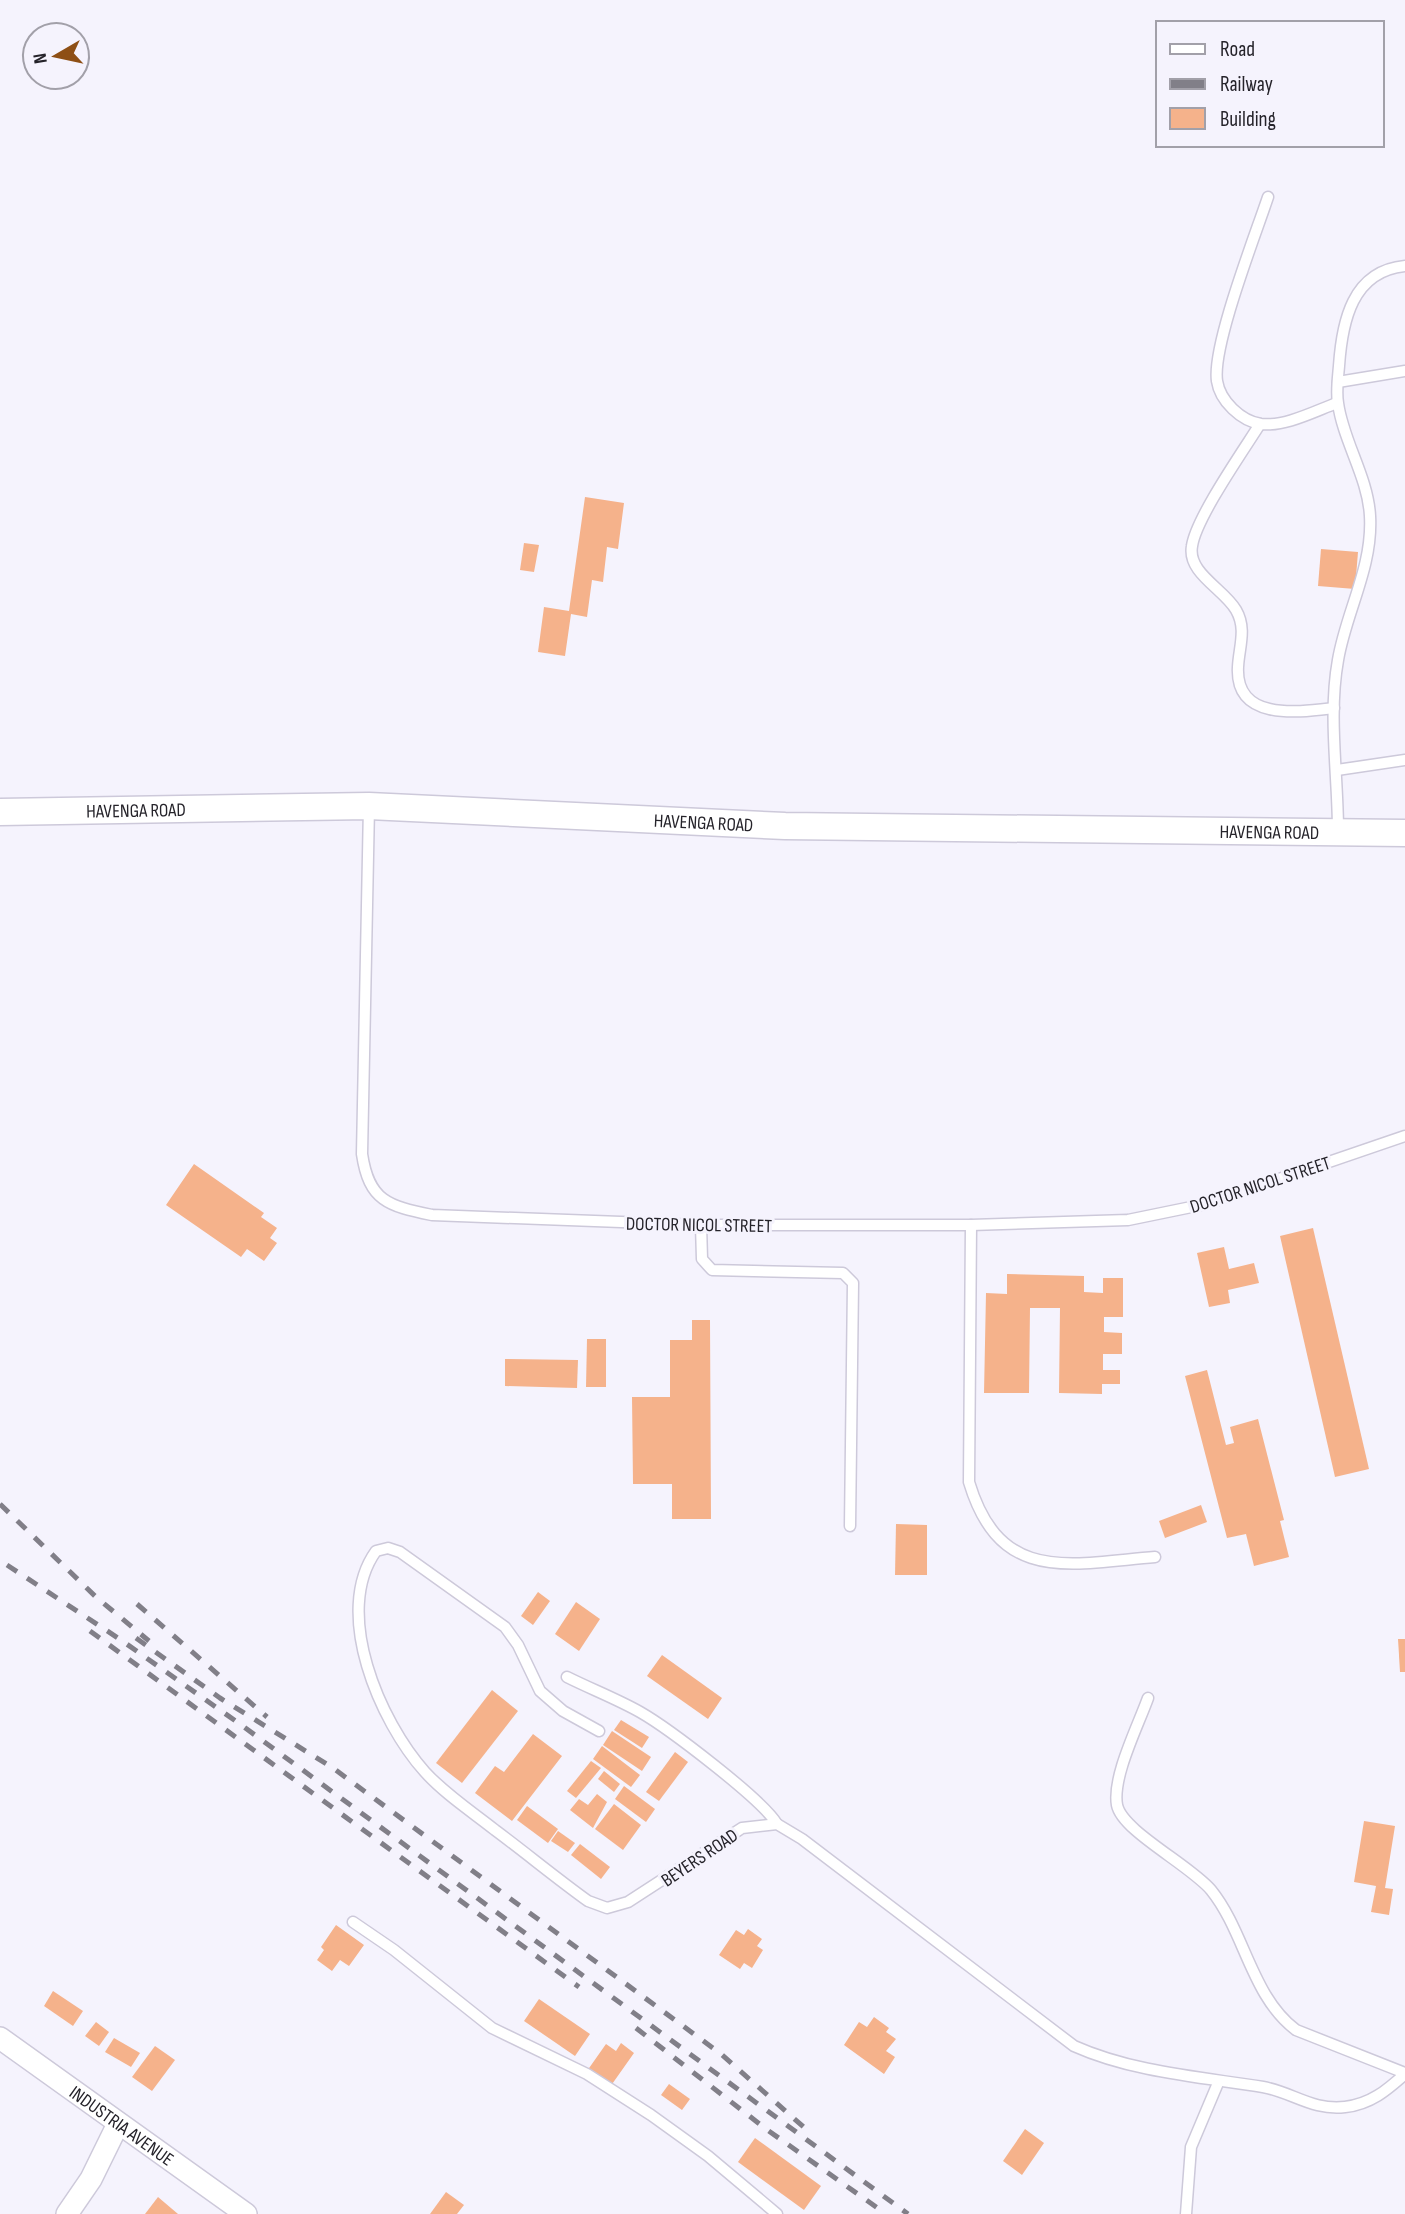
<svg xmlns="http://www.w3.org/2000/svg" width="1405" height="2214" font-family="'Sofia Sans Condensed',sans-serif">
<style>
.building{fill:#f5b28b}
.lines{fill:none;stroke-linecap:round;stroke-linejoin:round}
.service-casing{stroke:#cdc9da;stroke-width:13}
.minor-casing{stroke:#cdc9da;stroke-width:24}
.tertiary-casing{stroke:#cdc9da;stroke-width:29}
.service{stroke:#fff;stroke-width:10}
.minor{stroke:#fff;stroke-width:21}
.tertiary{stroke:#fff;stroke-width:26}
.rail{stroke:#817f88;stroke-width:5;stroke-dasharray:12 12;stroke-linecap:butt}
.labels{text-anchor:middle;stroke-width:6;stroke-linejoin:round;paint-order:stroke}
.street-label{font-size:19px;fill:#25232a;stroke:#f5f3fd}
</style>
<rect width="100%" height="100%" fill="#f5f3fd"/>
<g class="building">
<polygon points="585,497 624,503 618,549 607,547 603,582 592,580 587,617 571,614 565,656 538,652 544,607 569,611"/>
<polygon points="524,543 539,545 534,572 520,570"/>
<polygon points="1321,549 1358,552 1355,589 1318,586"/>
<polygon points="194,1164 264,1213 261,1217 277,1228 270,1238 277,1243 264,1261 247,1249 241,1257 166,1205"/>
<polygon points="1313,1228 1369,1469 1335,1477 1280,1236"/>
<polygon points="1224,1247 1229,1269 1254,1263 1259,1283 1228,1290 1230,1303 1209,1307 1197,1253"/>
<polygon points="1007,1274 1084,1276 1084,1292 1103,1293 1103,1278 1123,1278 1123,1317 1104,1317 1104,1332 1122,1333 1122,1354 1103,1354 1103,1370 1120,1370 1120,1384 1102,1384 1102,1394 1059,1393 1060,1308 1030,1308 1029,1393 984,1393 986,1293 1007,1294"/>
<polygon points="692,1320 710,1320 711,1519 672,1519 672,1484 633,1484 632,1397 670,1397 670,1340 692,1340"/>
<polygon points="587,1339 606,1339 606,1387 586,1387"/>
<polygon points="505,1359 578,1360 577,1388 505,1386"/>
<polygon points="1207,1370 1226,1445 1234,1443 1230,1427 1258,1419 1284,1520 1280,1521 1289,1557 1254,1566 1246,1534 1227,1538 1185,1376"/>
<polygon points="1201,1505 1207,1522 1165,1538 1159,1521"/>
<polygon points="896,1524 927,1525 927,1575 895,1575"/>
<polygon points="538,1592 550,1601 533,1625 521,1616"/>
<polygon points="576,1602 600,1619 579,1651 555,1634"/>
<polygon points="1398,1639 1405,1639 1405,1672 1400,1672"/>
<polygon points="662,1655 722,1698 708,1719 647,1676"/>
<polygon points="492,1690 518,1711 462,1783 436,1763"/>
<polygon points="621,1720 649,1737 642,1748 614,1730"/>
<polygon points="612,1731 651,1757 642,1771 603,1745"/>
<polygon points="533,1734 562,1756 512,1821 475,1793 495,1766 504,1772"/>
<polygon points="602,1746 640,1775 631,1787 593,1759"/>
<polygon points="675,1752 688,1762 659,1801 646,1792"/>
<polygon points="591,1761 601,1768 576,1798 567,1791"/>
<polygon points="604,1771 620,1784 614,1792 598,1779"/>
<polygon points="624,1786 655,1809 646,1822 615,1799"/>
<polygon points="597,1794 607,1802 593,1828 570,1810 579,1799 588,1805"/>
<polygon points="614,1804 641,1825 623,1850 595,1829"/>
<polygon points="527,1806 558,1829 548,1843 517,1820"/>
<polygon points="1364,1821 1395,1826 1385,1888 1393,1889 1389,1915 1371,1912 1376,1886 1354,1882"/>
<polygon points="558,1831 575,1843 568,1852 551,1841"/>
<polygon points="580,1844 610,1867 601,1879 571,1855"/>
<polygon points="336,1925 364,1945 349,1966 340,1960 332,1971 317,1960 324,1950 321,1947"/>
<polygon points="748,1929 762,1939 757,1946 763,1950 752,1968 744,1963 740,1969 719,1955 736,1930 744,1935"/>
<polygon points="53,1991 83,2011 73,2026 44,2006"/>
<polygon points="539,1999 590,2034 575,2056 524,2021"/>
<polygon points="874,2017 889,2028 886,2032 896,2039 886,2051 895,2057 884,2074 844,2045 859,2022 867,2027"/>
<polygon points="96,2022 109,2032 99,2046 85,2036"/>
<polygon points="114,2038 140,2053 131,2067 105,2052"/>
<polygon points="621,2043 634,2053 610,2087 587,2071 606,2044 616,2051"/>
<polygon points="155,2046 175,2060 152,2091 132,2077"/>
<polygon points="669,2084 690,2099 682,2110 661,2095"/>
<polygon points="1025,2129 1044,2143 1022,2175 1003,2161"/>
<polygon points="755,2138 821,2186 804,2210 738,2162"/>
<polygon points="446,2192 464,2205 457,2214 430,2214"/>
<polygon points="158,2197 178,2214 145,2214"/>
</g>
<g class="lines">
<defs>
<g id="service">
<path d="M1268 197C1255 236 1212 346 1217 381 1220 401 1241 421 1261 424 1285 427 1315 411 1337 403"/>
<polyline points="1338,382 1405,371"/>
<path d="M1260 424C1243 451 1196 518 1192 546 1187 573 1224 589 1236 610 1247 629 1239 647 1238 667 1235 722 1300 712 1334 708"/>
<polyline points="1337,770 1405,760"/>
<path d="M369 806 362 1154C369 1201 388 1206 432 1215L701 1225H971L1128 1220 1206 1204 1405 1136"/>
<path d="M1338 831C1338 775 1328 715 1338 660 1346 612 1373 567 1370 516 1368 477 1343 441 1338 403 1336 392 1338 378 1339 366 1342 322 1352 271 1405 266"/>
<polyline points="701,1225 702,1259 712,1270 843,1273 853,1283 850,1526"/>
<path d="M971 1225 969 1482C1000 1585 1070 1564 1155 1557"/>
<path d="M567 1677C591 1689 617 1699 640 1712 668 1728 762 1799 777 1824"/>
<path d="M1148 1698C1138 1726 1112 1777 1117 1805 1122 1831 1190 1865 1211 1890 1245 1932 1251 1996 1296 2030L1405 2073"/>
<path d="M599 1731 563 1711 540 1691 518 1645 505 1627 400 1552 388 1548 376 1551C332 1612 380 1722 425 1772 445 1794 471 1811 495 1830 526 1853 556 1878 588 1901L607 1908 628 1902 742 1828 777 1824 802 1839 1074 2046C1132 2072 1200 2077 1263 2087 1292 2092 1313 2111 1345 2107 1371 2104 1387 2090 1405 2074"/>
<polyline points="353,1922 394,1950 492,2028 587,2074 651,2115 708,2156 777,2214"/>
<polyline points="1186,2214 1191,2147 1218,2083"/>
</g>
<g id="minor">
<path id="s1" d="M0 2038 246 2214"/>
<polyline points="67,2214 91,2179 118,2124"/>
</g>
<g id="tertiary">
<path id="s2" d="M0 812 369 806 785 826 1405 833"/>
</g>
</defs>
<use href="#service" class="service-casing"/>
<use href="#minor" class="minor-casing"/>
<use href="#tertiary" class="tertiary-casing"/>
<use href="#service" class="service"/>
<use href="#minor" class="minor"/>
<use href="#tertiary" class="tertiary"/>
<g class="rail">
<polyline points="0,1504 96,1597 149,1641"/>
<polyline points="7,1565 121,1640 244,1727 908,2214"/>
<polyline points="137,1604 267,1717"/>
<polyline points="90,1631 579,1987"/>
<polyline points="136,1638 220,1698 333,1768 721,2054 807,2130"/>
<polyline points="636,2028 766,2129 886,2214"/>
</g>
</g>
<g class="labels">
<g class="street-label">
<text dy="7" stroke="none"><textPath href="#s2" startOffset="136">HAVENGA ROAD</textPath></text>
<text dy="7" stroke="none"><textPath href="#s2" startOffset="704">HAVENGA ROAD</textPath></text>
<text dy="7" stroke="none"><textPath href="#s2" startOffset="1270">HAVENGA ROAD</textPath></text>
<text transform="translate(1260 1184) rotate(-18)" y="7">DOCTOR NICOL STREET</text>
<text transform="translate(699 1224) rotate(1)" y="7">DOCTOR NICOL STREET</text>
<text transform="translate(699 1857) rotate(-34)" y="7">BEYERS ROAD</text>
<text dy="7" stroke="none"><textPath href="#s1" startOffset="150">INDUSTRIA AVENUE</textPath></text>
</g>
</g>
<rect x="1156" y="21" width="228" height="126" fill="#f5f3fd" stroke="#a2a0a9" stroke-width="2"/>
<rect x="1170" y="44" width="35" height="10" fill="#ffffff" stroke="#a2a0a9" stroke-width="2"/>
<text x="1220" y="56" font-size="21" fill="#25232a">Road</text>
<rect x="1170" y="79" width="35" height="10" fill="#817f88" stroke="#a2a0a9" stroke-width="2"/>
<text x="1220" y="91" font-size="21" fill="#25232a">Railway</text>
<rect x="1170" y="108" width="35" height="21" fill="#f5b28b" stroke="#a2a0a9" stroke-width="2"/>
<text x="1220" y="126" font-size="21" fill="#25232a">Building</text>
<g transform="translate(56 56) rotate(261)"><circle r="33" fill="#f5f3fd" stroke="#a2a0a9" stroke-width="2"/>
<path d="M0-5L12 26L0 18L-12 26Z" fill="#8e4f15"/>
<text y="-10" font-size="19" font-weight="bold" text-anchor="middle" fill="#25232a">N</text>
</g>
</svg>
